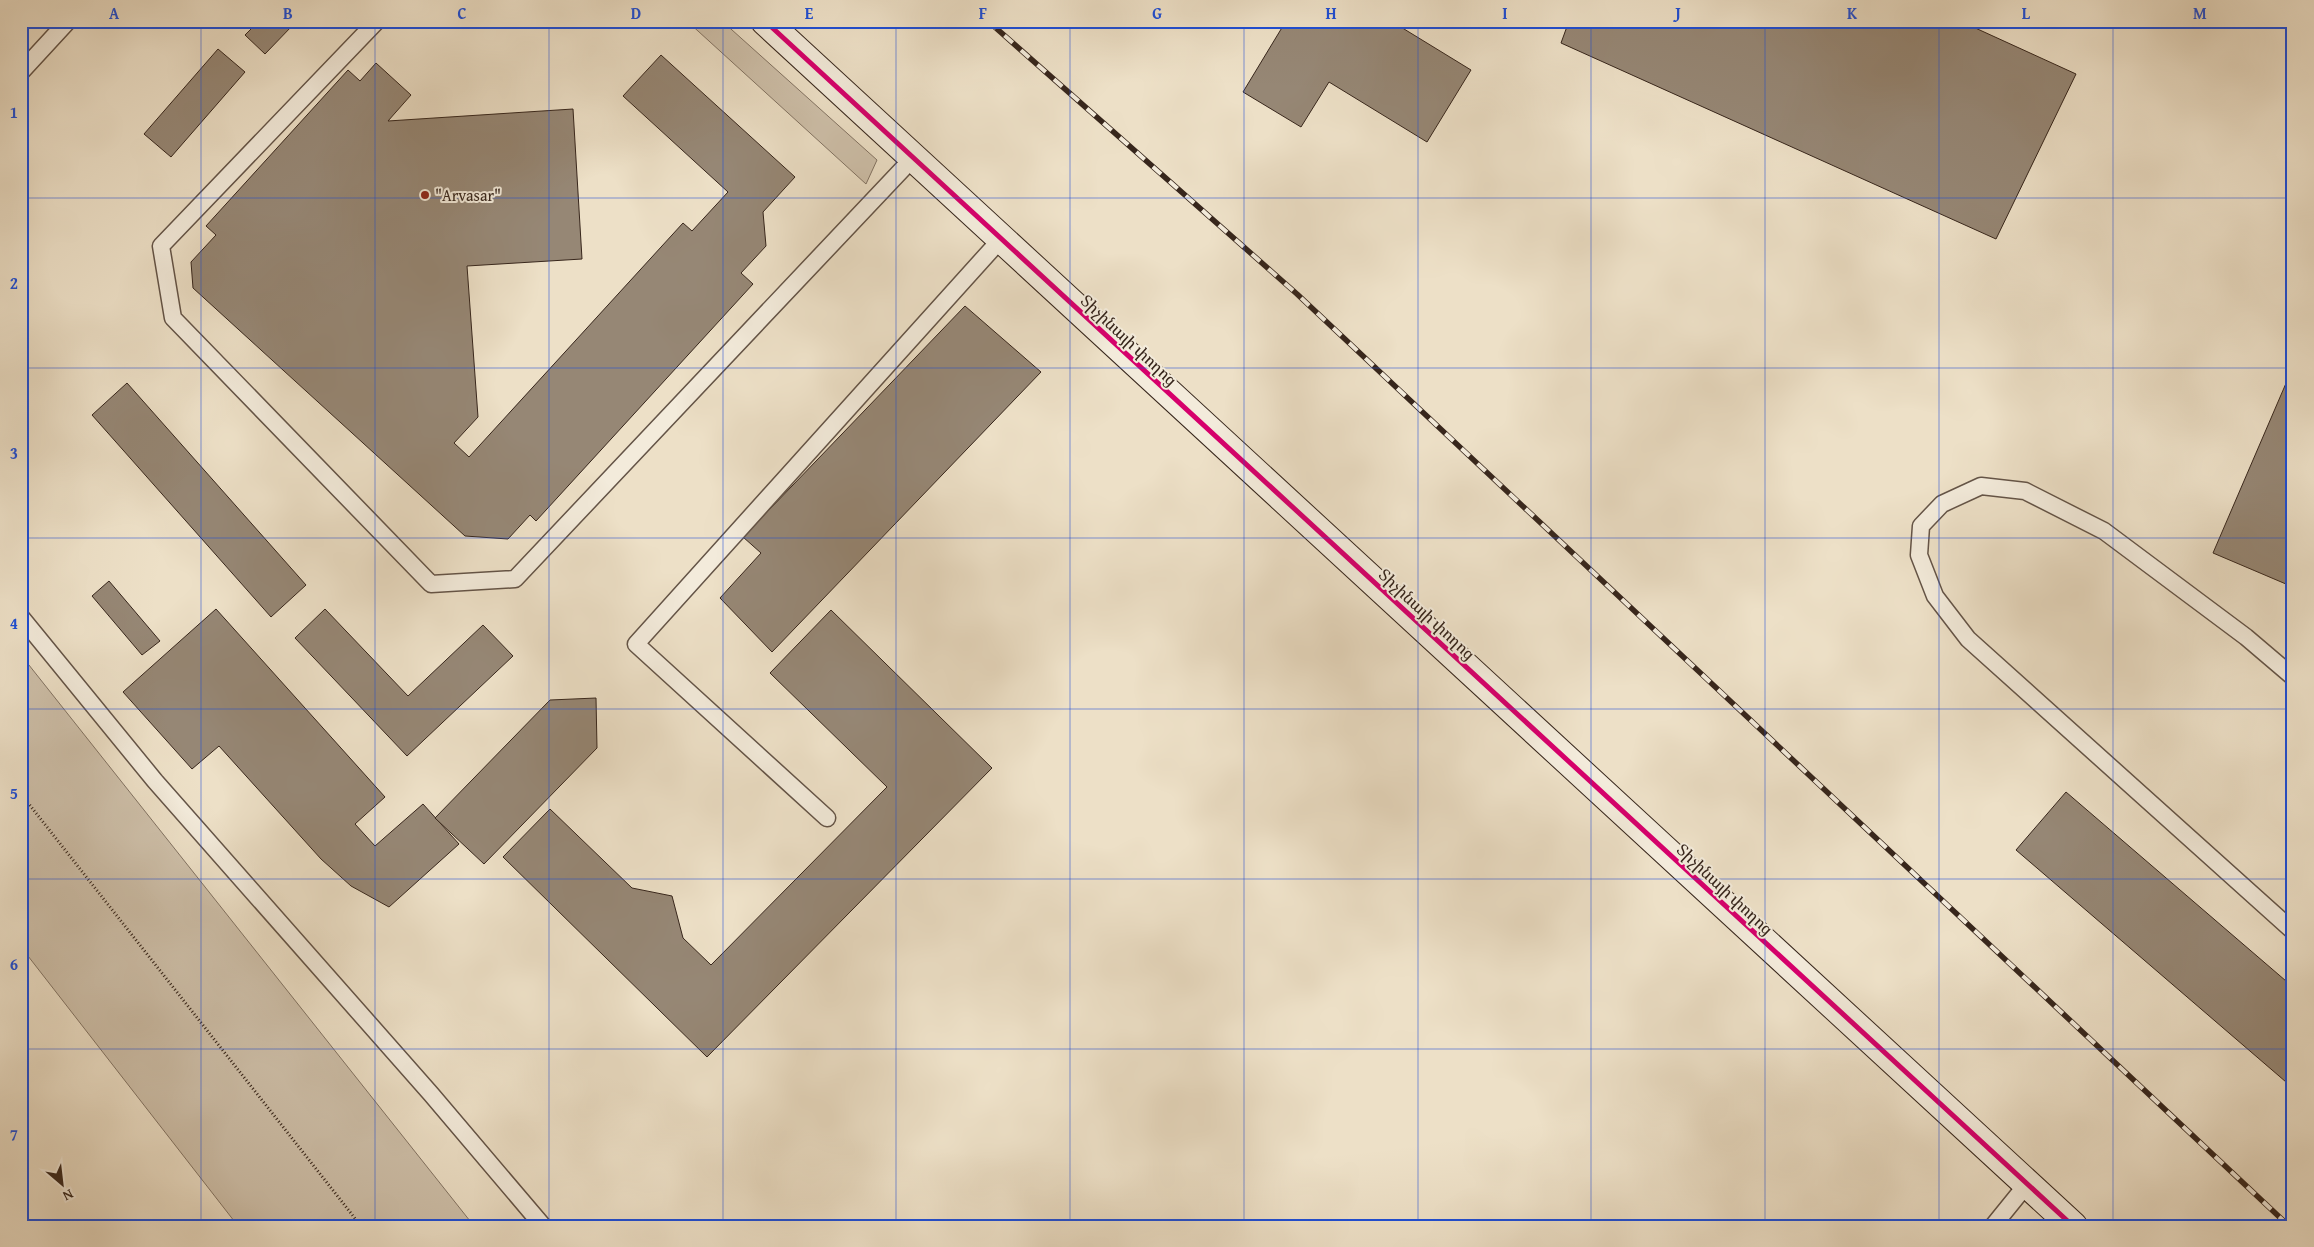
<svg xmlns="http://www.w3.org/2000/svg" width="2314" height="1247" font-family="'Gentium Book Plus','Noto Serif Armenian',serif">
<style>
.green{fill:#cec0aa;stroke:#827363}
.building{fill:#968775;stroke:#37261c}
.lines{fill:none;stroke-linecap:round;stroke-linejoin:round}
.lane-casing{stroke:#645447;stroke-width:19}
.secondary-casing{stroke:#37261c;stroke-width:30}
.path{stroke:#37261c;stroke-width:3;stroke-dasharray:1 2.5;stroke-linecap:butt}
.lane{stroke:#f3ebdb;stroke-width:16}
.secondary{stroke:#f3ebdb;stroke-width:28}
.rail-casing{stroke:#37261c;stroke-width:5.5}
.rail{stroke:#f3ebdb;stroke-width:4;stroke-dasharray:11;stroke-linecap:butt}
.cycleway-casing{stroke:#f3ebdb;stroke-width:8}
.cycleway{stroke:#d6006c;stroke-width:5}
.grid{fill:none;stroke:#1d4ed8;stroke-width:1;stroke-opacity:0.55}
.poi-dot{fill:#8f2418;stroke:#f3ebdb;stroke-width:2}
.labels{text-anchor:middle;stroke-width:4;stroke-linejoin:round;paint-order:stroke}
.poi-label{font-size:16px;fill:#37261c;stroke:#f3ebdb;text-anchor:start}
.street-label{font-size:16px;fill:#37261c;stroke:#f3ebdb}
.neatline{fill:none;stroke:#1d4ed8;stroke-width:2}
.grid-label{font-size:16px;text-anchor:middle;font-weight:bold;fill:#1d4ed8}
</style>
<rect width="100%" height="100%" fill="#ede0c7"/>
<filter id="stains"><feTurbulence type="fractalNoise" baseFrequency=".004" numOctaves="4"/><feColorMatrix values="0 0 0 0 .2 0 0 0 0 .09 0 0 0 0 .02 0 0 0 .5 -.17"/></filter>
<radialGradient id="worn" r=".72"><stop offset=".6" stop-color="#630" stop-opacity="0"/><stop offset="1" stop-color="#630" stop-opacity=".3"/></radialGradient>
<g class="green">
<polygon points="687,21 722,21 877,160 866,184"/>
<polygon points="21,655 474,1226 238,1226 21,947"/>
</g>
<g class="building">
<polygon points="259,21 287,21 292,26 265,54 245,35"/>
<polygon points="1286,21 1391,21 1471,70 1427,142 1329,82 1301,127 1243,92"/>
<polygon points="1569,21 1960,21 2076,74 1996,239 1561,43"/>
<polygon points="218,49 245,72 171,157 144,134"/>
<polygon points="661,55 795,177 763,212 766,246 741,273 753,284 536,521 530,515 508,539 465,536 193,288 191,262 216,235 206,226 348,70 360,81 376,63 411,95 388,121 573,109 582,259 467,266 478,417 454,443 469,457 683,223 692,231 728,192 623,96"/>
<polygon points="965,306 1041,372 772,652 720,598 761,553 743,537"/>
<polygon points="2293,367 2293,587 2213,553"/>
<polygon points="127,383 306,585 271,617 92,415"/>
<polygon points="109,581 160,641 142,655 92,596"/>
<polygon points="216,609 385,797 355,824 375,846 423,804 459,844 389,907 351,886 321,859 219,746 192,769 123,692"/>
<polygon points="325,609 408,696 483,625 513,656 407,756 295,638"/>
<polygon points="831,610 992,768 707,1057 503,857 550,809 632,888 672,896 683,938 711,965 887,787 770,673"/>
<polygon points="596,698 597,748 484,864 435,818 550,700"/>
<polygon points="2066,792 2293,987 2293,1088 2016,850"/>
</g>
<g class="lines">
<defs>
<g id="lane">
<polyline points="377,21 161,246 173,318 431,584 515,579 913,158"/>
<polyline points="21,72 68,21"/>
<polyline points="21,617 155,781 431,1094 543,1226"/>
<polyline points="2293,677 2246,637 2104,531 2025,491 1981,486 1942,504 1921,526 1919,555 1935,596 1968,639 2293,931"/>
<polyline points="827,818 636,644 1001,239"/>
<polyline points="1993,1226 2027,1184"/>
</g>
<polyline id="secondary" points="765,21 2073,1226"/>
</defs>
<use href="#lane" class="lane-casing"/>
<use href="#secondary" class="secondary-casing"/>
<polyline class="path" points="21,794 361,1226"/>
<use href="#lane" class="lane"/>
<use href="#secondary" class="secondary"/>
<defs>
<polyline id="rail" points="988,21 1297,294 2289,1226"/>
</defs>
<use href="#rail" class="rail-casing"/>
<use href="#rail" class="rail"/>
<defs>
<polyline id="cycleway" points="765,21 2073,1226"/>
</defs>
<use href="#cycleway" class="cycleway-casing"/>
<use href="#cycleway" class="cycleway"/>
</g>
<path class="grid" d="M201 21V1226M375 21V1226M549 21V1226M723 21V1226M896 21V1226M1070 21V1226M1244 21V1226M1418 21V1226M1591 21V1226M1765 21V1226M1939 21V1226M2113 21V1226M21 198H2293M21 368H2293M21 538H2293M21 709H2293M21 879H2293M21 1049H2293"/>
<circle class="poi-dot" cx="425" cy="195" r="5"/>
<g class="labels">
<g class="poi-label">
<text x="435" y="201">"Arvasar"</text>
</g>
<g class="street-label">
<text transform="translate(1129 340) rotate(43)" y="6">Տիչինայի փողոց</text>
<text transform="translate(1427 614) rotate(43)" y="6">Տիչինայի փողոց</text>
<text transform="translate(1725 889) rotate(43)" y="6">Տիչինայի փողոց</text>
</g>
</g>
<rect width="2314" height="1247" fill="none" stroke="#ede0c7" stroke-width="55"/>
<g transform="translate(62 1184) rotate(152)" stroke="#f3ebdb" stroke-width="4" paint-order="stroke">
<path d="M0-4L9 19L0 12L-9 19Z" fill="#37261c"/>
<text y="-8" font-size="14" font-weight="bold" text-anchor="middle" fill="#37261c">N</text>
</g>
<rect x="28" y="28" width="2258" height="1192" class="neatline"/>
<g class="grid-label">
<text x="114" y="19">A</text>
<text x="288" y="19">B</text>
<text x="462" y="19">C</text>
<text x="636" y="19">D</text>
<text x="809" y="19">E</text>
<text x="983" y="19">F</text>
<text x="1157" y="19">G</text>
<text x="1331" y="19">H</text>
<text x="1505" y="19">I</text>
<text x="1678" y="19">J</text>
<text x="1852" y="19">K</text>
<text x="2026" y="19">L</text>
<text x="2200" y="19">M</text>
<text x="14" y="118">1</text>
<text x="14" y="289">2</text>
<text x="14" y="459">3</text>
<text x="14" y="629">4</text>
<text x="14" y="799">5</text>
<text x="14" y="970">6</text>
<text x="14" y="1140">7</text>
</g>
<rect width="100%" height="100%" filter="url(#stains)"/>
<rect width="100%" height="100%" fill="url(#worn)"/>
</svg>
